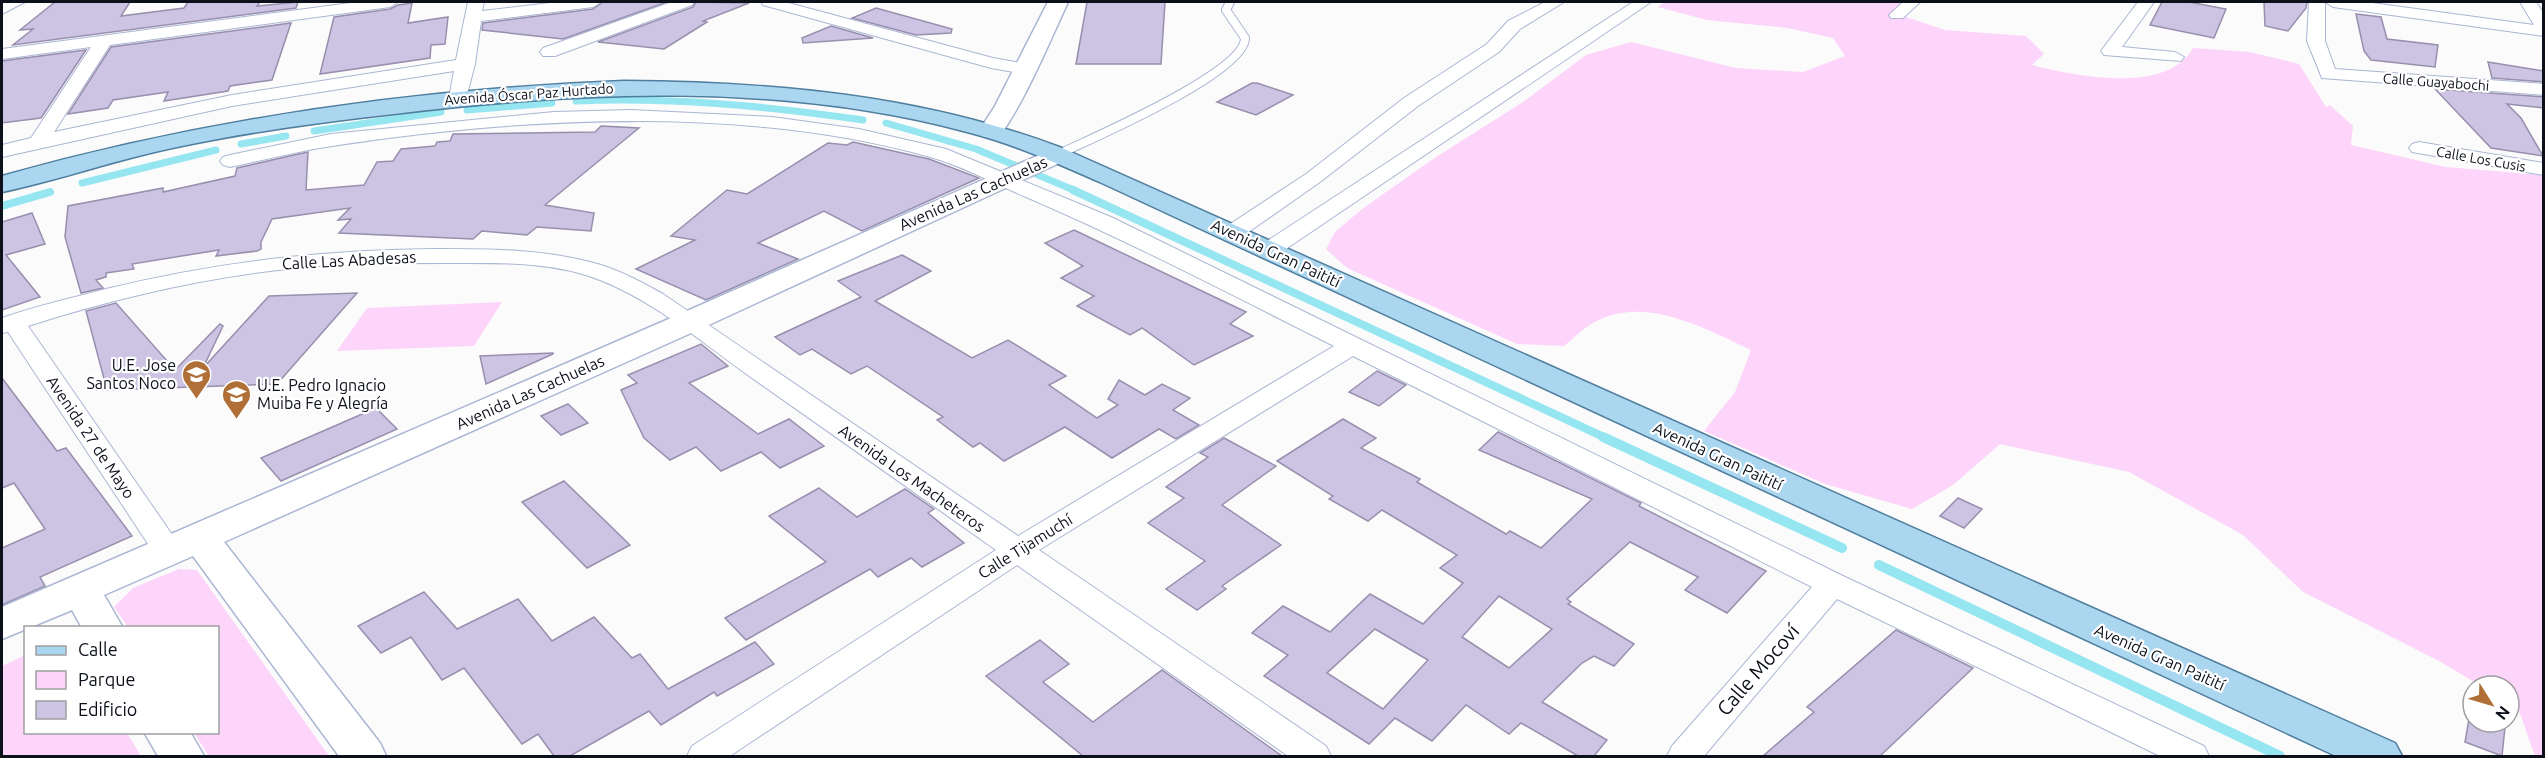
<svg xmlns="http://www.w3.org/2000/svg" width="2545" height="758" font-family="Ubuntu,sans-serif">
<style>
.green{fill:#fdd5fa}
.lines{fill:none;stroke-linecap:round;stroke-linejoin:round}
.stream-far2{stroke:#95e6f0;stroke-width:7}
.stream-far1{stroke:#95e6f0;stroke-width:8}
.stream{stroke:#95e6f0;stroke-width:10}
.building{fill:#cdc4e3;stroke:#978fad;stroke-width:1.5;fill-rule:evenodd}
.lane-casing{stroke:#aab6d3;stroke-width:10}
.street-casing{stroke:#aab6d3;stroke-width:2}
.secondary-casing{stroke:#aab6d3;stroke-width:3}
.primary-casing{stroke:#4f7e9e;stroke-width:3}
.lane{stroke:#fff;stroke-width:8}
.street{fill:#fff;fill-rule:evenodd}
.secondary{fill:#fff;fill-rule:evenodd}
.primary{fill:#abd6ef;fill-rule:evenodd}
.labels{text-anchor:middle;stroke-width:4.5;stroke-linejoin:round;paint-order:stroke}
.far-street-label{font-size:14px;fill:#0c101a;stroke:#fff}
.street-label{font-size:16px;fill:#0c101a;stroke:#fff}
.poi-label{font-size:16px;fill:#0c101a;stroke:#fff;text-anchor:end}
.near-street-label{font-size:20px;fill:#0c101a;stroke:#fff}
</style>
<rect width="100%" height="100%" fill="#fbfbfb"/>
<g class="green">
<path d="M1664 2H1909L1903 16 1945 30 2026 36 2044 54 2032 65C2075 76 2167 95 2193 48L2250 52 2299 64 2326 107 2330 105 2353 126 2351 145 2446 167 2543 175V756H2535L2518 708 2509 703V686H2481L2439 661 2303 592 2243 535 2129 472 2000 444 1953 485 1912 509 1825 484 1704 431 1735 392 1751 350C1704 328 1643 294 1593 323 1582 329 1573 339 1564 346L1517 344 1347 268 1326 249 1335 232 1362 209 1436 157 1523 102 1586 55 1631 42 1736 68 1803 72 1845 56 1833 38 1787 28 1707 20 1658 7Z"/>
<polygon points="502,302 474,346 337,351 367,308"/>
<polygon points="179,569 197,570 329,756 209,756 194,733 218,732 218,628 128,627 114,607 133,588"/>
<polygon points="25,655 26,732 127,733 141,756 2,756 2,666"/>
</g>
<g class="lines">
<g class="stream-far2">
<path d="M576 101C673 97 767 106 863 120"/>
<polyline points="467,110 552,103"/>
<polyline points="886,123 976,149 1076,191"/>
<polyline points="314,131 441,112"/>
<polyline points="241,144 286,136"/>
<polyline points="82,183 216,150"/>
</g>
<g class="stream-far1">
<polyline points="1073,190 1606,438"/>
<polyline points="2,206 50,192"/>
</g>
<g class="stream">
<polyline points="1603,437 1842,548"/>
<polyline points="1879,565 2280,756"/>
</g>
</g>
<g class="building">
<polygon points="55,2 130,2 121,16 184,8 188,2 260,2 257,6 298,2 296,8 13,45 33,29 20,30"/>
<polygon points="603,2 667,2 563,39 482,30 483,23 593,9"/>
<polygon points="696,2 749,3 703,21 707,22 664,49 598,42 693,7"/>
<polygon points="1087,2 1165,2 1161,64 1076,64"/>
<polygon points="2162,2 2189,2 2226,9 2214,38 2150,25"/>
<polygon points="2264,2 2307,2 2306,8 2288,31 2265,26"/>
<polygon points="412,3 408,23 448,17 445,44 431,45 430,58 320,74 334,17 390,9 398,5"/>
<polygon points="876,8 952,29 951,33 916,35 852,18"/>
<polygon points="2356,14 2381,17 2387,39 2438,45 2435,67 2371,60 2364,51"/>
<polygon points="291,23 272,80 230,86 228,91 164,101 168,92 113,100 108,108 68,114 111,47"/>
<polygon points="831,26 873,38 803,43 802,38"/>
<polygon points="86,50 41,118 2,123 2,61"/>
<polygon points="2488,62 2544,71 2544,82 2492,78"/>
<polygon points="1252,83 1257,83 1293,95 1256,115 1217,102"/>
<polygon points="2435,89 2544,97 2544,108 2507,104 2521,118 2543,156 2491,148"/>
<polygon points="601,126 639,128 545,205 594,213 591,231 537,227 527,235 482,231 473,239 339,233 351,219 338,220 350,208 272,219 261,242 261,249 257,251 216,256 219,250 132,264 134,269 106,273 106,277 96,280 103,288 81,293 65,237 68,206 163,188 163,192 235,176 237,168 294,155 308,152 306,190 364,185 377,162 393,161 401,149 435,146 437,142 450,141 453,134 595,132"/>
<polygon points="853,142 929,159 979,178 862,231 824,211 758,243 798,259 706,300 636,269 695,240 671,236 727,190 747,194 828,143 847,145"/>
<polygon points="32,213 45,244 6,255 40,297 2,310 2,222"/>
<polygon points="1074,230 1246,312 1230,324 1253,336 1194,365 1142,328 1130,335 1077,306 1094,296 1061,278 1083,266 1045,243"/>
<polygon points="902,255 931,271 875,301 972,358 1008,340 1066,376 1049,385 1097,418 1118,405 1108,399 1119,380 1145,395 1162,384 1190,398 1173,410 1199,425 1176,439 1159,429 1112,458 1065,427 1004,461 980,443 973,447 937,420 943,417 867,366 851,374 812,349 800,355 775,337 861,297 838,281"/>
<polygon points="357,293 277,384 107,390 86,311 116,303 175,370 220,324 223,326 203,368 269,296"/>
<polygon points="701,344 728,366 689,383 758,434 789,419 824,446 780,468 761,452 721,471 696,447 670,460 644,438 621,390 637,383 628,375"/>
<polygon points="553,353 553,354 486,384 480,356"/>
<polygon points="1377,371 1406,385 1379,406 1349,392"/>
<polygon points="2,378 57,451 66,448 132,536 40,577 45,586 2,605 2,548 45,529 14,483 2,488"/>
<polygon points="568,404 588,423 561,435 541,416"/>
<polygon points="376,408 397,429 281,481 261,458"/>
<path d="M1343 419 1376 438 1361 448 1420 479 1417 482 1506 534 1510 531 1541 548 1592 499 1479 450 1498 432 1641 503 1639 506 1766 571 1727 613 1685 590 1698 577 1630 542 1567 599 1571 602 1568 604 1634 644 1614 666 1594 656 1582 663 1542 702 1607 740 1594 756H1578L1521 723 1509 734 1466 705 1432 741 1395 718 1369 744 1264 676 1288 655 1252 633 1283 606 1330 632 1370 594 1423 624 1463 583 1440 568 1457 555 1382 510 1368 521 1329 499 1333 496 1277 461ZM1499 596 1552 629 1509 668 1462 637ZM1375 629 1428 660 1383 709 1327 673Z"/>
<polygon points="1224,438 1276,466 1222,505 1281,545 1222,586 1226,589 1197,610 1166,589 1205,561 1148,523 1184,498 1166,487 1208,457 1200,453"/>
<polygon points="564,481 630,545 587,568 522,502"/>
<polygon points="819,488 857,517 905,489 934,509 928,513 964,543 922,567 911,558 878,577 870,569 746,640 725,618 826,562 769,516"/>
<polygon points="1958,498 1982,509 1964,528 1940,516"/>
<polygon points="424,592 457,629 518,599 552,641 594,617 632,658 640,654 668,689 755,642 774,664 717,696 714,692 661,725 649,711 570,756 554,756 538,734 522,744 464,668 442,680 411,637 381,653 358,626"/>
<polygon points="1896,630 1973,668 1880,756 1763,756 1814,712 1807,707"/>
<polygon points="1040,640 1069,664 1043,682 1093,722 1162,670 1282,756 1083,756 986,676"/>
<polygon points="2470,713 2473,715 2473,722 2492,722 2505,727 2502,756 2465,742"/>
</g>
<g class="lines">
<defs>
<path id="lane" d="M1057 155C1090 139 1245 73 1245 38L1226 10 1230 2"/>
<g id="street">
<polygon points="5,2 25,2 2,14 2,3"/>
<polygon points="358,2 398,2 390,7 110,45 54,132 232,95 456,60 468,2 484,2 482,11 558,2 601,2 593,7 481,21 475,64 465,102 451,102 449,98 454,71 232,106 2,157 2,145 31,138 91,47 2,59 2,49"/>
<polygon points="672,2 694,2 692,5 555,56 543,56 540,52 543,48"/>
<polygon points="761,2 785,2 993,58 1031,65 1034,69 1025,74 991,68 763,5"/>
<polygon points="1545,2 1564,2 1520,29 1499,52 1418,106 1320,182 1240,238 1224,238 1221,233 1224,228 1306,174 1404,98 1487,44 1508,21"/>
<polygon points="1633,2 1651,2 1277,255 1261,255 1258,250 1261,245"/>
<polygon points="1903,2 1920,2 1903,18 1891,18 1889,15"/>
<polygon points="2138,2 2154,2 2122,47 2175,52 2184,57 2181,61 2104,55 2101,51"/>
<polygon points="2309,2 2365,2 2534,25 2520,2 2536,2 2544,14 2544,36 2333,7 2325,2 2325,41 2335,69 2544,84 2544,95 2322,78 2307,41"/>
<path d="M631 110 772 117 859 129 946 149 1111 217 1843 576 2204 746 2209 756H2160L1837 599 1704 756H1667L1672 746 1812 587 1353 356 1039 550 1326 746 1331 756H1288L1017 565 730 756H687L692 746 996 550C915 493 834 435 752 378 704 344 656 302 600 280 553 261 498 263 448 263 391 263 334 263 278 270 193 280 110 300 28 326L184 552 180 559 169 562 158 559 8 332 2 333V318C35 306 72 298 106 289 217 262 321 250 435 249 491 249 547 249 601 265 623 272 643 283 663 294L1018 536 1334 346C1232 295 1131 242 1026 197 995 184 963 166 930 157 746 105 520 117 332 146 298 151 264 160 230 167L223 165 220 161 223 157 230 155 331 134 554 112Z"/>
<polygon points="2419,142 2544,163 2544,175 2412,152 2409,148 2412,144"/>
</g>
<g id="secondary">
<path d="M1048 2H1068C1047 47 1028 95 1000 136L991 138 982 136 979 131 995 106Z"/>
<polygon points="1057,147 1066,150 1070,155 1066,160 700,329 224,542 380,743 386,756 339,756 193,556 104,595 123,628 82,628 72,610 2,639 2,607 678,315"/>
<polygon points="144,732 190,732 204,756 158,756"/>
</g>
<path id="primary" d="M624 81C773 82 922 95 1062 148L2395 743 2402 756H2336L1104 184C1059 164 1014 144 967 132 781 82 583 91 394 114 321 122 248 132 177 147 117 159 60 180 2 192V176C205 119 413 89 624 81Z"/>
</defs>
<use href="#lane" class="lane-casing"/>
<use href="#street" class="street-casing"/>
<use href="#secondary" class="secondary-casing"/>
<use href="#primary" class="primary-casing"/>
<use href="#lane" class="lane"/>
<use href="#street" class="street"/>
<use href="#secondary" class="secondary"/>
<use href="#primary" class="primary"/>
</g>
<defs>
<symbol id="school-pin" viewBox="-11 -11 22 30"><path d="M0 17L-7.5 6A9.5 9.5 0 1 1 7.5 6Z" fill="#af6f36" stroke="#fff"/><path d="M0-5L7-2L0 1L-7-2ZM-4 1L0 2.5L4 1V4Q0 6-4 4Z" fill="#fff"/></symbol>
</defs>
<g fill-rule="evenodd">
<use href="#school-pin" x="180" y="358" width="33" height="45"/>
<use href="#school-pin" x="220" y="378" width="33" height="45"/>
</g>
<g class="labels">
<g class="far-street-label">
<text transform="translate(2436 82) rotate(4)" y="5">Calle Guayabochi</text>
<text transform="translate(529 94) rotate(-4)" y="5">Avenida Óscar Paz Hurtado</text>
<text transform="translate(2481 159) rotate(10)" y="5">Calle Los Cusis</text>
</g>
<g class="street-label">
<text transform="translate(973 193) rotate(-24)" y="6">Avenida Las Cachuelas</text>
<text transform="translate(1276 253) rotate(25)" y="6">Avenida Gran Paitití</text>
<text transform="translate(349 260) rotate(-3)" y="6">Calle Las Abadesas</text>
<text transform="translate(530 392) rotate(-24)" y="6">Avenida Las Cachuelas</text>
<text transform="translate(91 437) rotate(56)" y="6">Avenida 27 de Mayo</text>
<text transform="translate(1718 456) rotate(25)" y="6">Avenida Gran Paitití</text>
<text transform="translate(912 478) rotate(35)" y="6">Avenida Los Macheteros</text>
<text transform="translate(1025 546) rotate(-32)" y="6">Calle Tijamuchí</text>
<text transform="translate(2160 657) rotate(24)" y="6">Avenida Gran Paitití</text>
</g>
<g class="poi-label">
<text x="176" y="371">U.E. Jose<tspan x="176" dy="18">Santos Noco</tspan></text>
<text x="257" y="391" text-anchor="start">U.E. Pedro Ignacio<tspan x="257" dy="18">Muiba Fe y Alegría</tspan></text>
</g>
<g class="near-street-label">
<text transform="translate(1758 670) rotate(-49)" y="7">Calle Mocoví</text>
</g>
</g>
<rect width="2545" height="758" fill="none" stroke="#0c101a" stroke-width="6"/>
<rect x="24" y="626" width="195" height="108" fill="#ffffff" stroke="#9e9fa3" stroke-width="1.5"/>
<rect x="36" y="646" width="30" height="9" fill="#abd6ef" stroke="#9e9fa3" stroke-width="1.5"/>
<text x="78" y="656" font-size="18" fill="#0c101a">Calle</text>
<rect x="36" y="671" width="30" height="18" fill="#fdd5fa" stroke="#9e9fa3" stroke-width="1.5"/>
<text x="78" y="686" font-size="18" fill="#0c101a">Parque</text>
<rect x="36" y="701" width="30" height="18" fill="#cdc4e3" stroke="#9e9fa3" stroke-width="1.5"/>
<text x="78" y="716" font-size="18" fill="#0c101a">Edificio</text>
<g transform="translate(2491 704) rotate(127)"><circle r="28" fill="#ffffff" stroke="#9e9fa3" stroke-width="1.5"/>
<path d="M0-4.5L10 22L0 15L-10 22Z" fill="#af6f36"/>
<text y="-9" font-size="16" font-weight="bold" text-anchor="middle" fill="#0c101a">N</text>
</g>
</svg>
